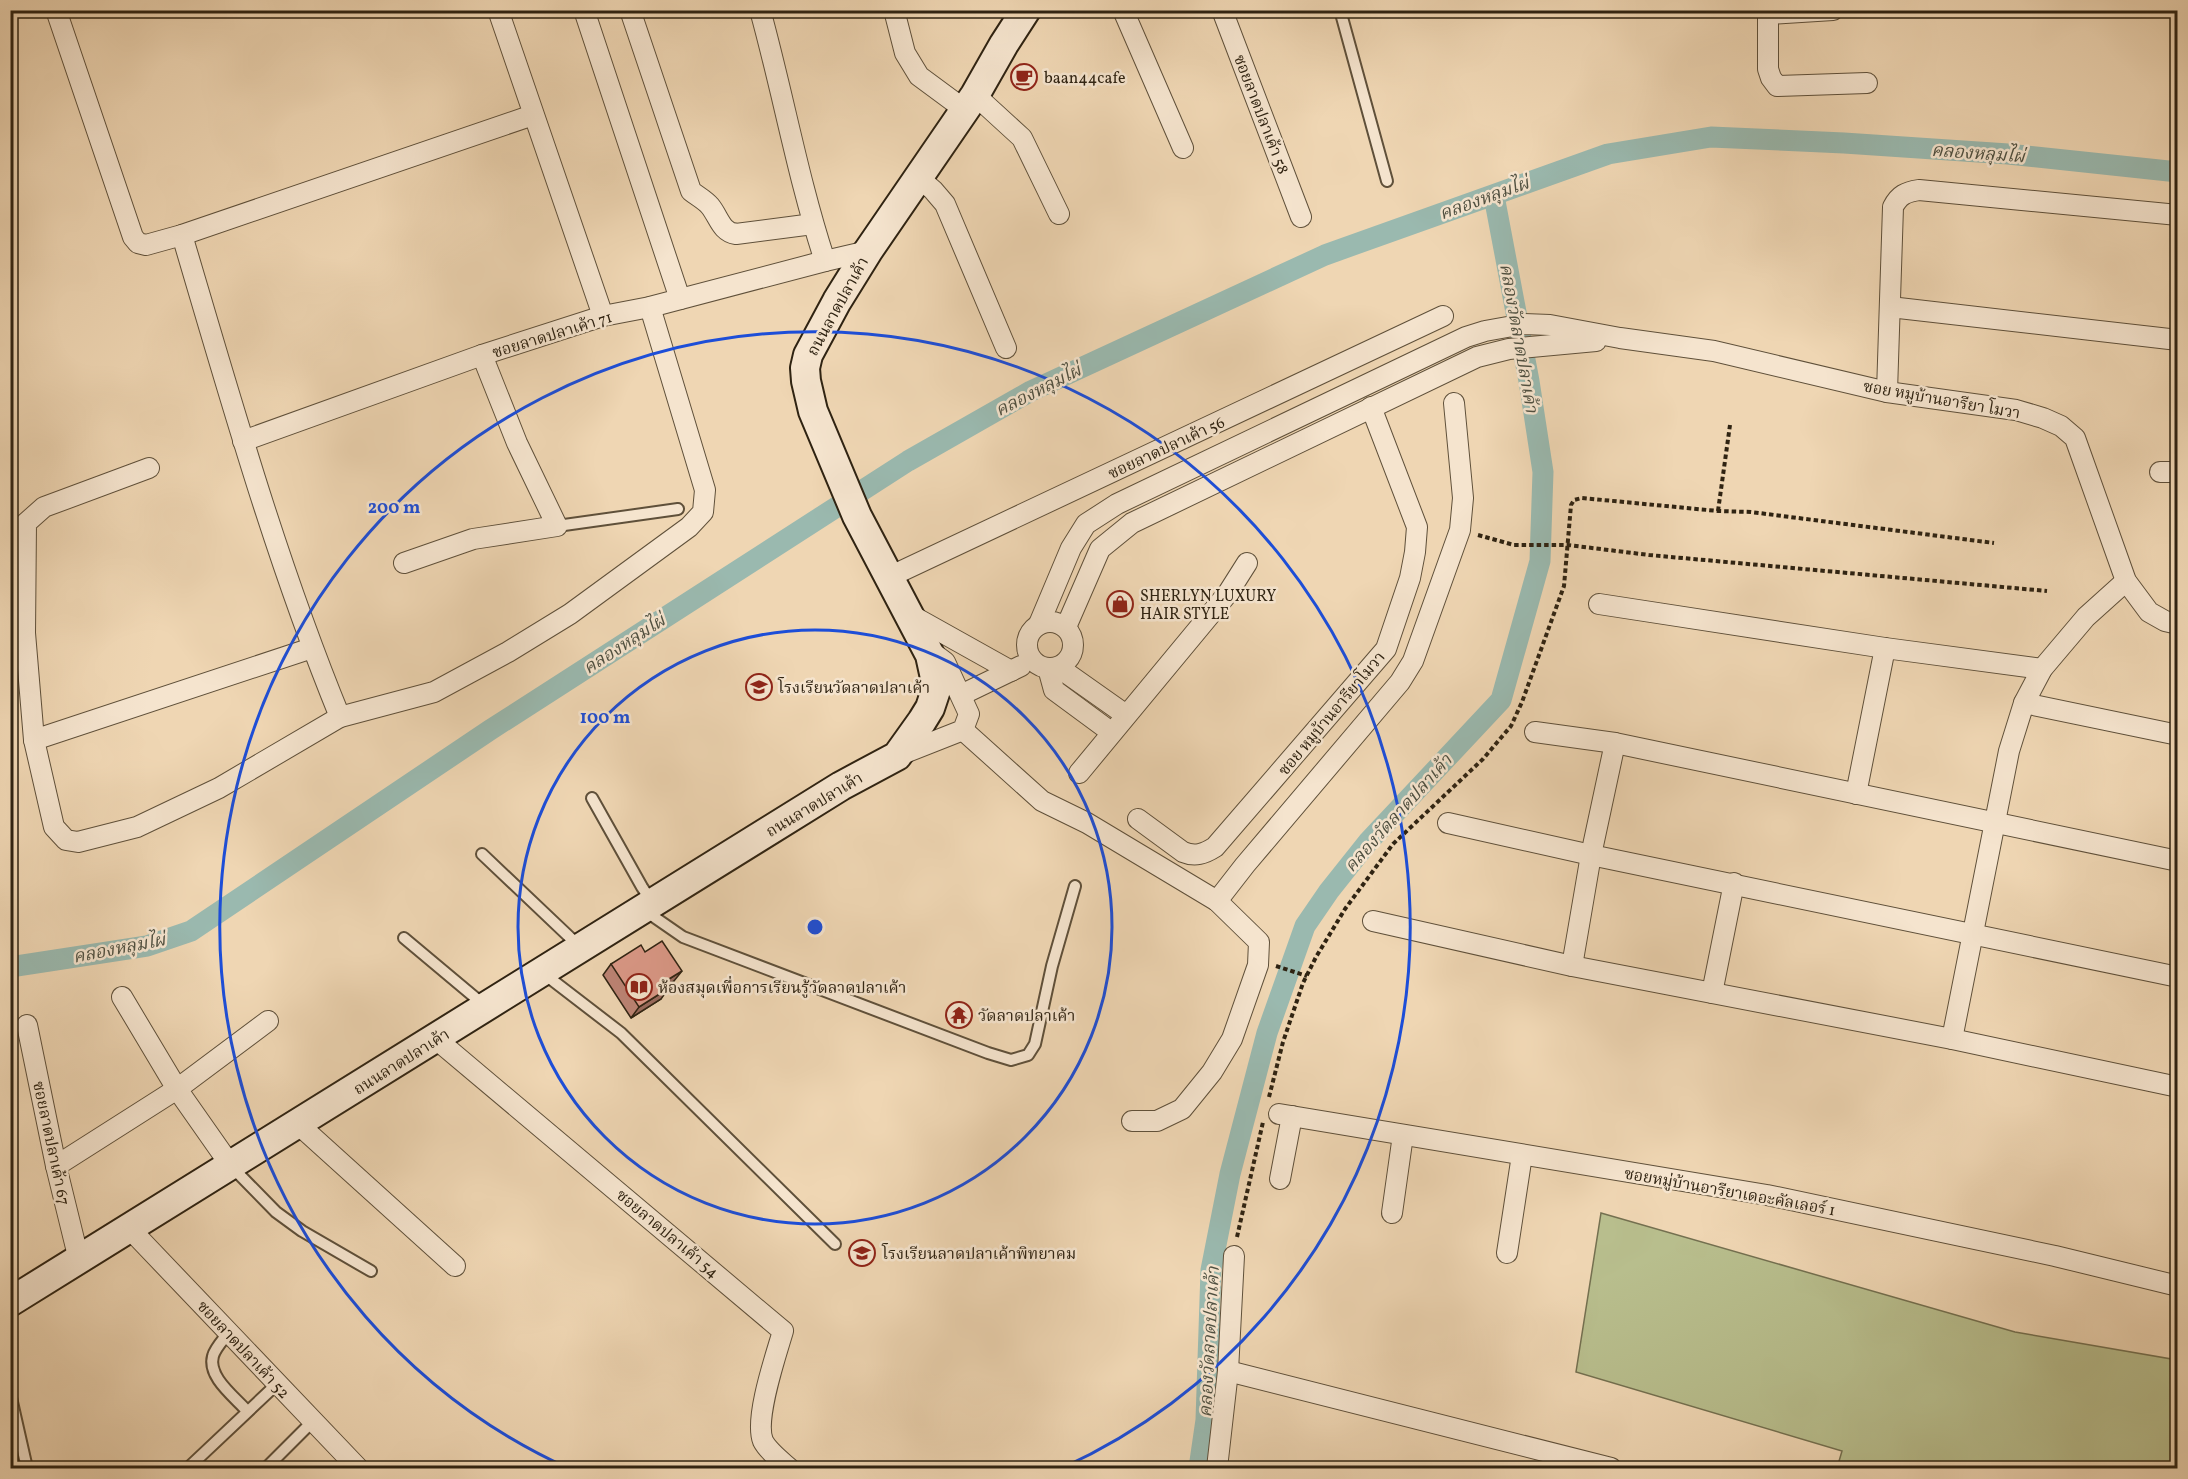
<svg xmlns="http://www.w3.org/2000/svg" width="2188" height="1479" font-family="Vollkorn,'Noto Serif Thai',serif">
<style>
.green{fill:#b8be8d;stroke:#747050;stroke-width:1.5}
.lines{fill:none;stroke-linecap:round;stroke-linejoin:round}
.canal{stroke:#9ab9af;stroke-width:21}
.lane-casing{stroke:#5f503a;stroke-width:14}
.street-casing{stroke:#5f503a;stroke-width:22}
.secondary-casing{stroke:#2f2312;stroke-width:32}
.path{stroke:#2f2312;stroke-width:4;stroke-dasharray:4.5 3;stroke-linecap:butt}
.lane{stroke:#f5e4ce;stroke-width:10}
.street{stroke:#f5e4ce;stroke-width:20}
.secondary{stroke:#f5e4ce;stroke-width:28}
.wall{fill:#bd8475;stroke:#2f2312;stroke-width:1.5}
.shaded-wall{fill:#9a6b5f;stroke:#2f2312;stroke-width:1.5}
.building{fill:#dc9988;stroke:#2f2312;stroke-width:1.5}
.ring{fill:none;stroke:#1d4ed8;stroke-width:3}
.labels{text-anchor:middle;stroke-width:5;stroke-linejoin:round;paint-order:stroke}
.poi-label{font-size:16px;fill:#2f2312;stroke:#f5e4ce;text-anchor:start}
.street-label{font-size:16px;fill:#2f2312;stroke:#f5e4ce}
.water-label{font-size:18px;font-style:italic;fill:#4f5041;stroke:#f5e4ce}
.centre{fill:#1d4ed8;stroke:#f5e4ce;stroke-width:3}
.ring-label{font-size:18px;text-anchor:middle;font-weight:bold;fill:#1d4ed8;stroke:#f5e4ce;stroke-width:5;stroke-linejoin:round;paint-order:stroke}
</style>
<rect width="100%" height="100%" fill="#efd6b3"/>
<filter id="stains"><feTurbulence type="fractalNoise" baseFrequency=".00333" numOctaves="4"/><feColorMatrix values="0 0 0 0 .2 0 0 0 0 .09 0 0 0 0 .02 0 0 0 .5 -.17"/></filter>
<radialGradient id="worn" r=".72"><stop offset=".6" stop-color="#630" stop-opacity="0"/><stop offset="1" stop-color="#630" stop-opacity=".3"/></radialGradient>
<polygon class="green" points="1601,1213 2015,1332 2177,1360 2177,1468 1837,1468 1842,1451 1576,1372"/>
<g class="lines">
<g class="canal">
<polyline points="10,967 147,946 191,931 490,730 908,461 1031,391 1325,255 1608,154 1711,137 1844,143 2008,154 2178,172"/>
<polyline points="1199,1468 1206,1420 1211,1270 1230,1174 1267,1033 1305,926 1329,891 1368,842 1501,700 1540,561 1543,472 1529,381 1494,196"/>
</g>
<defs>
<g id="lane">
<polyline points="1340,10 1387,181"/>
<polyline points="557,526 678,509"/>
<polyline points="592,798 642,887 652,902"/>
<polyline points="482,854 580,947"/>
<polyline points="644,910 683,937 988,1053 1011,1060 1028,1055 1035,1044 1052,966 1075,886"/>
<polyline points="404,938 484,1005"/>
<polyline points="543,973 621,1033 835,1244"/>
<polyline points="231,1166 276,1212 302,1231 371,1271"/>
<path d="M229 1332C224 1339 215 1348 213 1356 207 1377 235 1397 247 1411"/>
<polyline points="10,1393 27,1468"/>
<polyline points="188,1468 277,1384"/>
<polyline points="266,1468 313,1421"/>
</g>
<g id="street">
<polyline points="56,10 133,237 138,243 146,245 182,235 533,115"/>
<polyline points="498,10 603,316"/>
<polyline points="584,10 680,299"/>
<path d="M630 10 691 191C697 196 705 200 710 206 719 217 721 232 736 234L813 224"/>
<path d="M760 10C783 93 798 179 825 261"/>
<polyline points="894,10 905,53 919,76 965,110"/>
<polyline points="1123,10 1183,148"/>
<polyline points="1222,10 1301,217"/>
<polyline points="1768,10 1768,69 1771,78 1777,86 1867,83"/>
<polyline points="1768,14 1833,10"/>
<polyline points="975,95 1022,138 1059,214"/>
<polyline points="919,178 933,190 945,204 1006,348"/>
<path d="M182 235C230 397 276 561 340 717"/>
<polyline points="1890,307 2178,340"/>
<path d="M1887 392 1893 207C1899 195 1906 192 1919 190L2178 215"/>
<polyline points="243,441 482,355 603,316 650,307 825,261 868,251"/>
<polyline points="149,468 44,507 26,523 25,633 34,740 54,827 66,840 78,842 137,827 219,788 340,717 434,692 508,652 570,614 689,527 703,512 705,490 650,307"/>
<polyline points="2160,472 2178,472"/>
<polyline points="404,563 473,539 557,526 517,443 482,355"/>
<polyline points="889,577 1443,316"/>
<polyline points="1599,604 1885,648 2042,669"/>
<polyline points="909,614 1011,671"/>
<circle cx="1050" cy="645" r="23"/>
<polyline points="1039,624 1071,548 1086,524 1117,504 1466,337 1485,331 1524,324 1550,325 1620,338 1714,351 1887,392 2016,410 2043,418 2061,426 2075,438 2126,581 2149,612 2165,621 2178,624"/>
<polyline points="1066,627 1100,549 1132,523 1477,357 1509,349 1596,341"/>
<polyline points="1058,667 1126,715"/>
<polyline points="1048,668 1054,690 1111,732"/>
<polyline points="961,695 1021,666"/>
<polyline points="2024,703 2178,735"/>
<polyline points="963,730 1042,801 1087,823 1217,901 1259,942 1258,965 1232,1039 1212,1072 1182,1109 1157,1121 1132,1121"/>
<polyline points="1535,732 1615,743 2178,861"/>
<polyline points="34,740 312,648"/>
<polyline points="897,756 963,730 969,714 945,662 929,650"/>
<polyline points="1079,773 1228,593 1247,563"/>
<polyline points="1856,794 1885,648"/>
<path d="M1138 819 1183 852C1195 857 1204 854 1215 847L1386 649 1410 578 1415 552 1417 527 1371 407"/>
<polyline points="1448,823 1591,855 2178,977"/>
<polyline points="1217,901 1245,865 1400,682 1413,661 1460,530 1463,498 1454,403"/>
<polyline points="1373,921 1572,966 1952,1039 2178,1087"/>
<polyline points="1572,966 1591,855 1615,743"/>
<polyline points="1712,993 1734,883"/>
<polyline points="122,997 177,1089 231,1166"/>
<polyline points="27,1025 56,1166 79,1260"/>
<path d="M436 1039 783 1331C776 1355 754 1419 763 1441 768 1451 781 1461 789 1468"/>
<polyline points="1952,1039 2009,751 2024,703 2042,669 2086,617 2126,581"/>
<polyline points="1279,1114 1767,1195 2055,1256 2178,1286"/>
<polyline points="298,1124 455,1266"/>
<polyline points="56,1166 177,1089 268,1021"/>
<polyline points="1280,1179 1292,1116"/>
<polyline points="1392,1213 1403,1135"/>
<polyline points="130,1229 358,1468"/>
<polyline points="1507,1253 1522,1155"/>
<polyline points="1228,1371 1611,1468"/>
<polyline points="1217,1468 1228,1371 1234,1256"/>
</g>
<polyline id="secondary" points="10,1302 841,786 897,756 922,721 930,708 937,687 930,655 857,516 813,411 806,381 805,368 808,355 837,301 868,251 975,95 1004,44 1026,10"/>
</defs>
<use href="#lane" class="lane-casing"/>
<use href="#street" class="street-casing"/>
<use href="#secondary" class="secondary-casing"/>
<g class="path">
<polyline points="1718,511 1730,425"/>
<polyline points="1478,535 1514,545 1568,545 1649,555 2047,591"/>
<polyline points="1276,966 1307,976"/>
<polyline points="1269,1097 1283,1042 1303,983 1316,957 1345,909 1393,844 1483,759 1511,726 1522,702 1564,586 1571,505 1574,500 1582,498 1718,511 1751,512 1994,543"/>
<polyline points="1237,1237 1263,1122"/>
</g>
<use href="#lane" class="lane"/>
<use href="#street" class="street"/>
<use href="#secondary" class="secondary"/>
</g>
<polygon class="wall" points="645,952 674,981 667,986 661,999 631,1018 603,975 611,964"/>
<g class="shaded-wall">
<polygon points="682,971 674,981 657,992 664,982"/>
<polygon points="669,988 661,999 631,1018 639,1007"/>
</g>
<polygon class="building" points="662,941 682,971 664,982 669,988 639,1007 611,964 641,945 645,952"/>
<g class="ring">
<circle cx="815" cy="927" r="297"/>
<path d="M568 1468A595 595 0 1 1 1062 1468"/>
</g>
<defs>
<symbol id="cafe-ring" viewBox="-11 -11 22 22"><circle r="9.5" fill="#f5e4ce" stroke="#8f2418" stroke-width="1.5"/><path d="M-5.5-4.5H6V0H3Q3 3.5 0 3.5H-2.5Q-5.5 3.5-5.5 0ZM3-3.2v2h1.7v-2ZM-6 4.5H4V6H-6Z" fill="#8f2418"/></symbol>
<symbol id="shop-ring" viewBox="-11 -11 22 22"><circle r="9.5" fill="#f5e4ce" stroke="#8f2418" stroke-width="1.5"/><path d="M-5-2.5h2.3a2.7 3.5 0 0 1 5.4 0H5L5.5 6h-11ZM-1.5-2.5h3a1.5 2.3 0 0 0-3 0Z" fill="#8f2418"/></symbol>
<symbol id="school-ring" viewBox="-11 -11 22 22"><circle r="9.5" fill="#f5e4ce" stroke="#8f2418" stroke-width="1.5"/><path d="M0-5L7-2L0 1L-7-2ZM-4 1L0 2.5L4 1V4Q0 6-4 4Z" fill="#8f2418"/></symbol>
<symbol id="library-ring" viewBox="-11 -11 22 22"><circle r="9.5" fill="#f5e4ce" stroke="#8f2418" stroke-width="1.5"/><path d="M-6-4Q-3-5.5-.7-3.5V5Q-3 3-6 4ZM6-4Q3-5.5 .7-3.5V5Q3 3 6 4Z" fill="#8f2418"/></symbol>
<symbol id="temple-ring" viewBox="-11 -11 22 22"><circle r="9.5" fill="#f5e4ce" stroke="#8f2418" stroke-width="1.5"/><path d="M0-6L5-2H3V0L6.5 2.5H4V6H1.5V3h-3V6H-4V2.5H-6.5L-3 0V-2H-5Z" fill="#8f2418"/></symbol>
</defs>
<g fill-rule="evenodd">
<use href="#cafe-ring" x="1009" y="62" width="30" height="30"/>
<use href="#shop-ring" x="1105" y="589" width="30" height="30"/>
<use href="#school-ring" x="744" y="672" width="30" height="30"/>
<use href="#library-ring" x="624" y="972" width="30" height="30"/>
<use href="#temple-ring" x="944" y="1000" width="30" height="30"/>
<use href="#school-ring" x="847" y="1238" width="30" height="30"/>
</g>
<g class="labels">
<g class="poi-label">
<text x="1044" y="83">baan44cafe</text>
<text x="1140" y="601">SHERLYN LUXURY<tspan x="1140" dy="18">HAIR STYLE</tspan></text>
<text x="778" y="693">โรงเรียนวัดลาดปลาเค้า</text>
<text x="658" y="993">ห้องสมุดเพื่อการเรียนรู้วัดลาดปลาเค้า</text>
<text x="978" y="1021">วัดลาดปลาเค้า</text>
<text x="882" y="1259">โรงเรียนลาดปลาเค้าพิทยาคม</text>
</g>
<g class="street-label">
<text transform="translate(1262 114) rotate(69)" y="6">ซอยลาดปลาเค้า 58</text>
<text transform="translate(837 306) rotate(-61)" y="6">ถนนลาดปลาเค้า</text>
<text transform="translate(552 334) rotate(-17)" y="6">ซอยลาดปลาเค้า 71</text>
<text transform="translate(1942 399) rotate(10)" y="6">ซอย หมูบ้านอารียา โมวา</text>
<text transform="translate(1166 447) rotate(-25)" y="6">ซอยลาดปลาเค้า 56</text>
<text transform="translate(1331 713) rotate(-50)" y="6">ซอย หมูบ้านอารียาโมวา</text>
<text transform="translate(814 804) rotate(-31)" y="6">ถนนลาดปลาเค้า</text>
<text transform="translate(401 1061) rotate(-32)" y="6">ถนนลาดปลาเค้า</text>
<text transform="translate(52 1143) rotate(78)" y="6">ซอยลาดปลาเค้า 67</text>
<text transform="translate(1730 1191) rotate(10)" y="6">ซอยหมู่บ้านอารียาเดอะคัลเลอร์ 1</text>
<text transform="translate(668 1233) rotate(40)" y="6">ซอยลาดปลาเค้า 54</text>
<text transform="translate(244 1349) rotate(47)" y="6">ซอยลาดปลาเค้า 52</text>
</g>
<g class="water-label">
<text transform="translate(1978 153) rotate(4)" y="6">คลองหลุมไผ่</text>
<text transform="translate(1484 198) rotate(-20)" y="6">คลองหลุมไผ่</text>
<text transform="translate(1519 338) rotate(80)" y="6">คลองวัดลาดปลาเค้า</text>
<text transform="translate(1038 390) rotate(-27)" y="6">คลองหลุมไผ่</text>
<text transform="translate(624 644) rotate(-33)" y="6">คลองหลุมไผ่</text>
<text transform="translate(1398 813) rotate(-48)" y="6">คลองวัดลาดปลาเค้า</text>
<text transform="translate(119 948) rotate(-11)" y="6">คลองหลุมไผ่</text>
<text transform="translate(1209 1342) rotate(-87)" y="6">คลองวัดลาดปลาเค้า</text>
</g>
</g>
<circle cx="815" cy="927" r="9" class="centre"/>
<g class="ring-label">
<text x="394" y="513">200 m</text>
<text x="605" y="723">100 m</text>
</g>
<rect width="2188" height="1479" fill="none" stroke="#efd6b3" stroke-width="36"/>
<rect x="12" y="12" width="2164" height="1455" fill="none" stroke="#2f2312" stroke-width="3"/>
<rect x="18" y="18" width="2152" height="1443" fill="none" stroke="#2f2312" stroke-width="1.5"/>
<rect width="100%" height="100%" filter="url(#stains)"/>
<rect width="100%" height="100%" fill="url(#worn)"/>
</svg>
